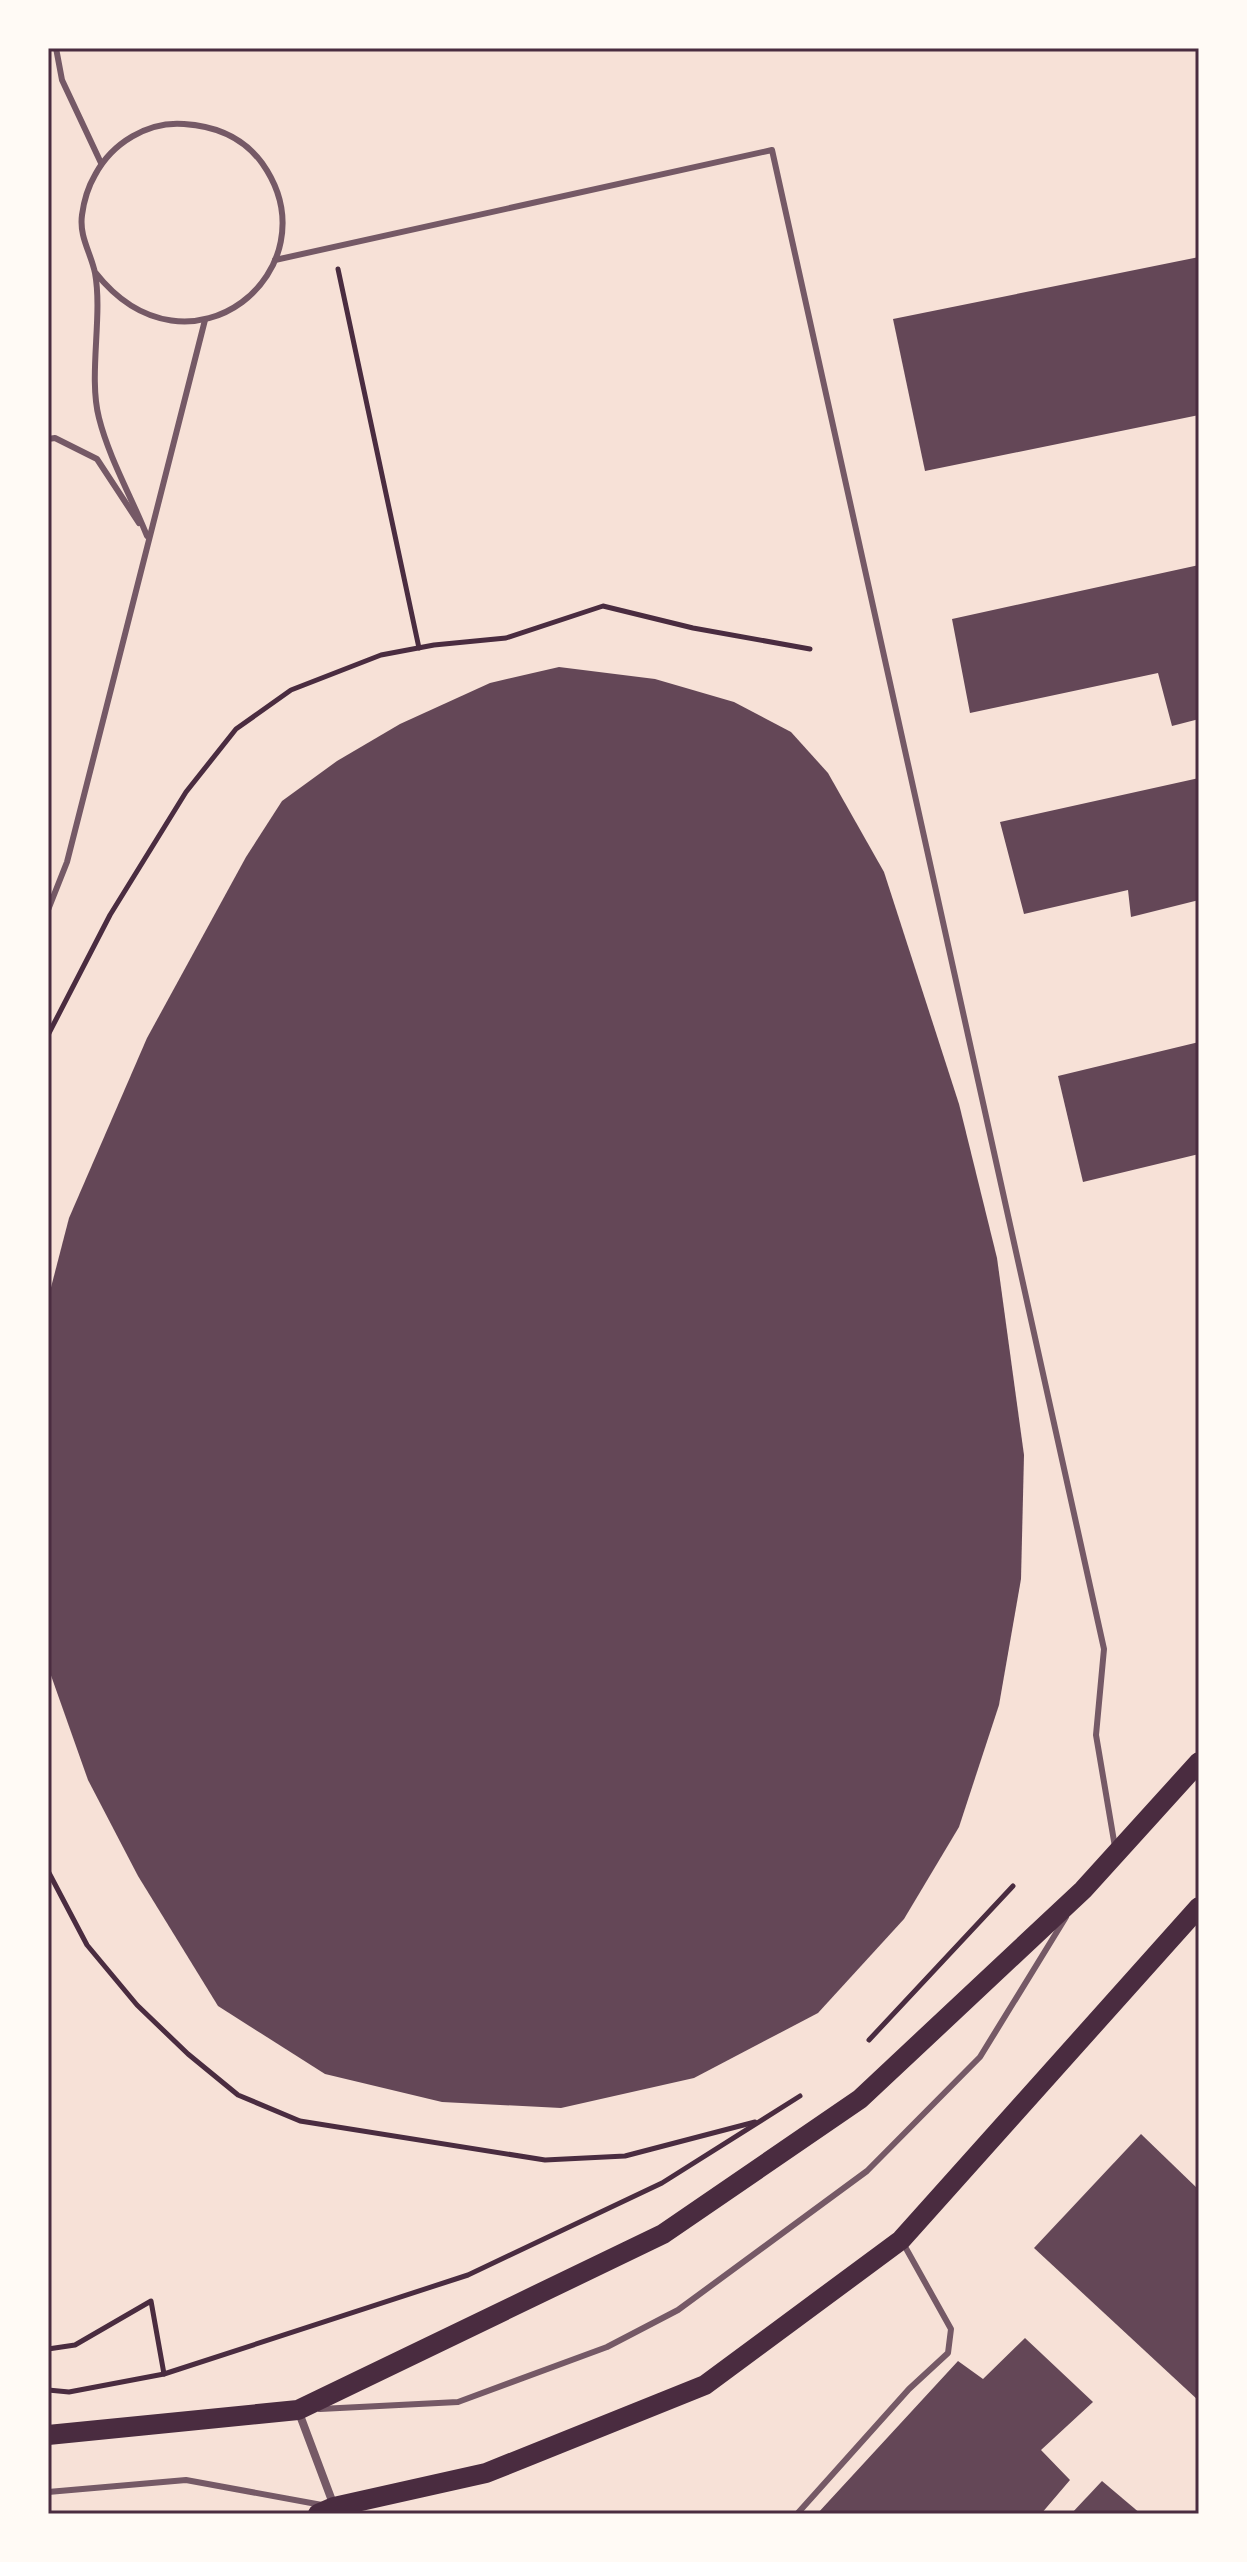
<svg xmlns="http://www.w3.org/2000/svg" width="1247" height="2562" font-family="Barlow,sans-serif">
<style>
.building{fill:#644757}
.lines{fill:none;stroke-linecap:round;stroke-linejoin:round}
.path{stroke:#4a2c40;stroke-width:5}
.service{stroke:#755966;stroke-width:6}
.minor{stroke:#755966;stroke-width:8}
.primary{stroke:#4a2c40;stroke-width:20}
.neatline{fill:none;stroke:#4a2c40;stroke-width:3}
</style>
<rect width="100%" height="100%" fill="#f7e1d7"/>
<g class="building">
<polygon points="1199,257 1199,415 925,471 893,319"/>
<polygon points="1199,565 1199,719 1172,726 1158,673 970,713 952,619"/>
<polygon points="559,667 655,679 734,702 791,732 828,773 884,872 959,1104 997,1258 1024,1455 1021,1579 999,1705 959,1827 904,1919 818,2013 694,2078 561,2108 442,2102 325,2074 218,2006 138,1876 88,1780 48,1667 48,1299 69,1218 147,1038 246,857 282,801 337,761 400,724 490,683"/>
<polygon points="1199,778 1199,900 1131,917 1128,890 1024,914 1000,822"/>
<polygon points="1199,1042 1199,1154 1083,1182 1058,1076"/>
<polygon points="1141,2134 1199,2190 1199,2401 1034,2248"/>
<polygon points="1025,2338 1093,2402 1041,2450 1070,2480 1041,2514 817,2514 958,2361 983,2379"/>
<polygon points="1102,2481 1141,2514 1071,2514"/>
</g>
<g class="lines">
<g class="path">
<polyline points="338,269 419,648"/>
<polyline points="48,1035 110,915 186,792 236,729 291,690 381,655 434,645 506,638 603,606 693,628 810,649"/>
<polyline points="48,1871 87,1945 137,2005 188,2054 238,2095 300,2121 545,2160 625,2156 755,2122"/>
<polyline points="869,2040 1013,1886"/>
<polyline points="48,2349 75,2345 151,2301 164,2374"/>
<polyline points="48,2390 69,2392 164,2374 468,2275 662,2183 800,2096"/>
</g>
<g class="service">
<polyline points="56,48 62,80 101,163"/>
<polyline points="275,260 772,150 1104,1649 1096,1735 1115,1847"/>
<path d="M95 272C189 392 337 269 262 163 243 137 215 126 184 124 148 121 112 143 95 175 88 187 84 200 82 215 79 237 91 253 95 273 103 316 88 376 99 418 109 458 132 498 147 536"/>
<polyline points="48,439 55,438 97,459 139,523"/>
<polyline points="48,910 67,862 205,320"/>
<polyline points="320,2409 458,2402 607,2347 678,2310 867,2171 980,2057 1066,1917"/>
<polyline points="48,2492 186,2480 322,2505"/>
<polyline points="797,2514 909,2389 948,2353 951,2329 903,2243"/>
</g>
<polyline class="minor" points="298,2410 334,2506"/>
<g class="primary">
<polyline points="48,2435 298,2410 663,2234 860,2099 1083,1890 1199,1762"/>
<polyline points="318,2514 334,2507 486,2473 705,2385 901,2240 1199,1907"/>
</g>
</g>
<rect width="1247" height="2562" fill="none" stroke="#fffaf5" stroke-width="100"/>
<rect x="50" y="50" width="1147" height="2462" class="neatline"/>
</svg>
